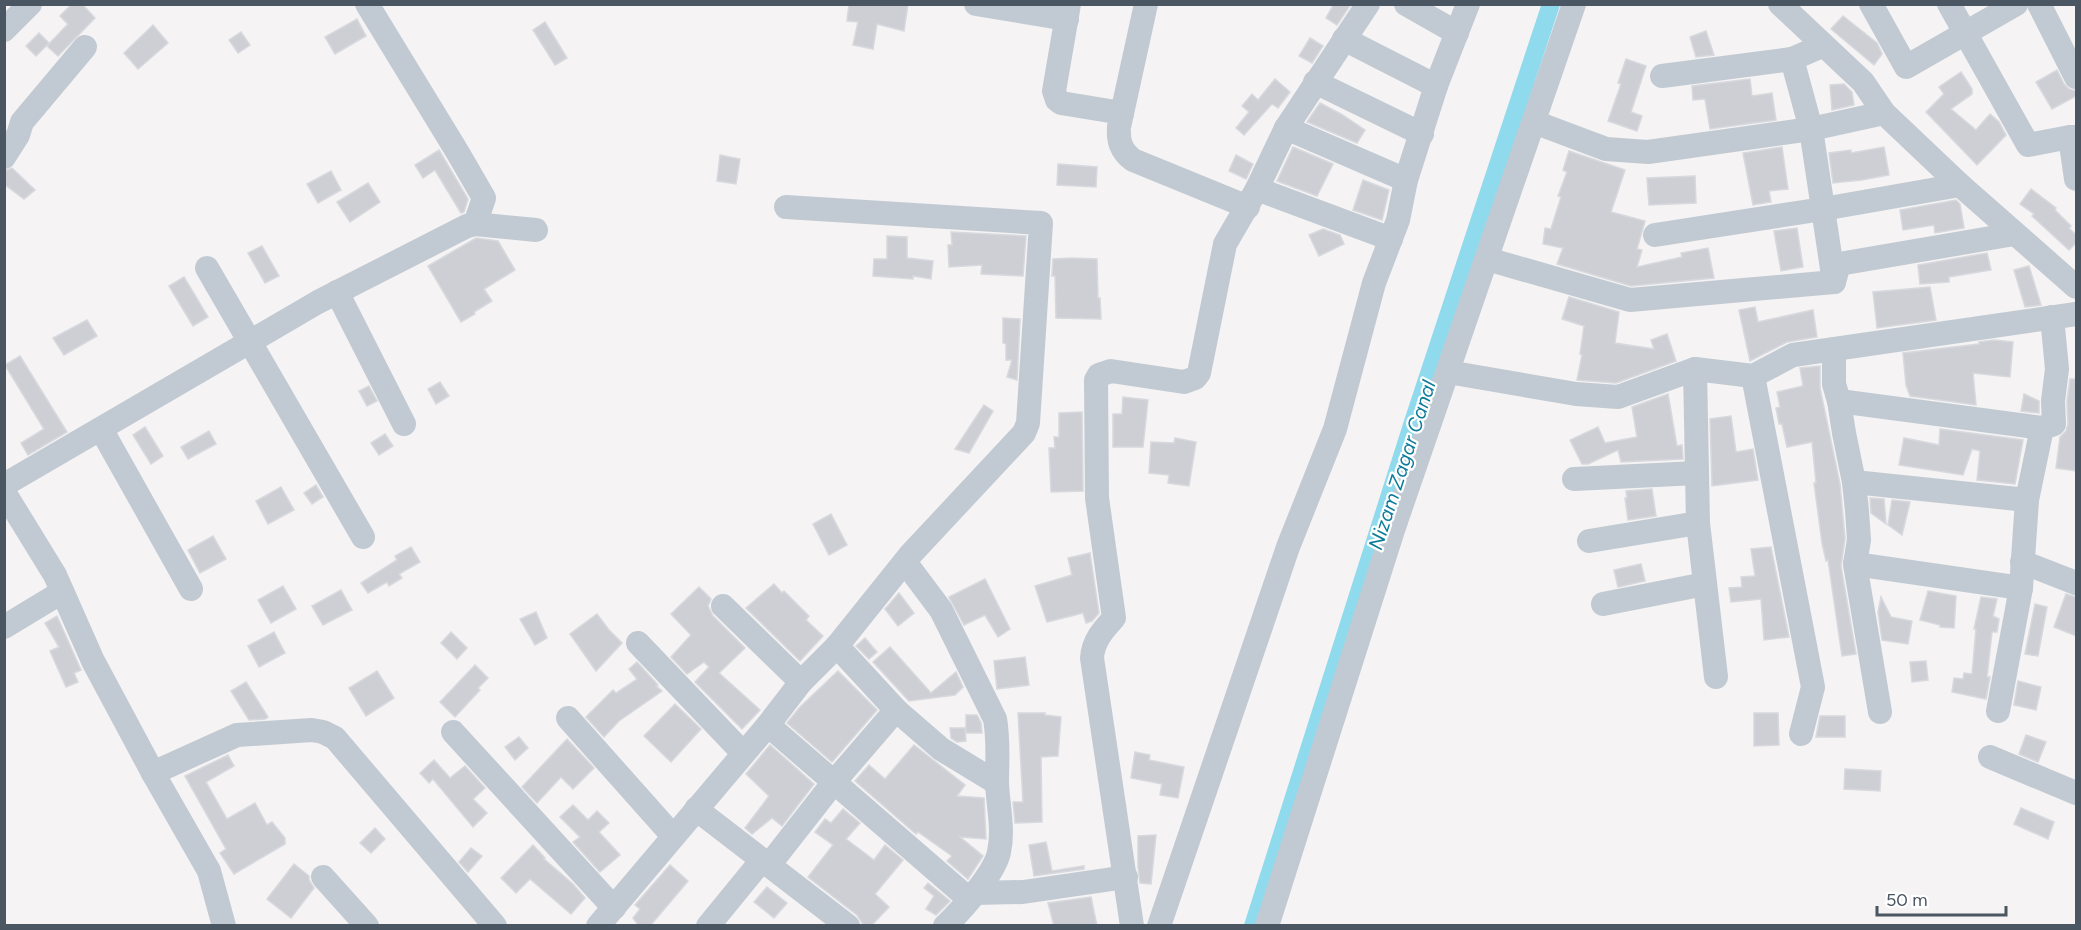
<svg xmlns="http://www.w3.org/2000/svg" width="2081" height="930" font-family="Figtree,sans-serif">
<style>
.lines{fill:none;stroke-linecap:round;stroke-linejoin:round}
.canal{stroke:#90daee;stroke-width:18}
.building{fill:#cdcfd5;stroke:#d7d9de;stroke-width:1.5}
.minor{stroke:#c1cad2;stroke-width:24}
.labels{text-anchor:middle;stroke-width:4.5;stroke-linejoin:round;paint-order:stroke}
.water-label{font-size:20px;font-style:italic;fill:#0c7c9b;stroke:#fff}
</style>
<rect width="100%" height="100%" fill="#f5f3f3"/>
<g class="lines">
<polyline class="canal" points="1253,926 1413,422 1551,4"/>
</g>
<g class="building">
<polygon points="72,4 82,4 95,18 58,56 47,46 68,24 60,16"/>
<polygon points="849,4 908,4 904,31 877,24 873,49 853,45 858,22 847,21"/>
<polygon points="1334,4 1351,4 1337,25 1326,18"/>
<polygon points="1843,16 1877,43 1882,54 1874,65 1831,29"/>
<polygon points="357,19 366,36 335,54 325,37"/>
<polygon points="545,22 567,58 555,65 533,30"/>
<polygon points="153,25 168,43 138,69 124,53"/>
<polygon points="1706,31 1714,55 1696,57 1690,37"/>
<polygon points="241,32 250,45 238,53 229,40"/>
<polygon points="39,33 49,43 36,56 26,46"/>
<polygon points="1310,38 1323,46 1312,63 1299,56"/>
<polygon points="1626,59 1646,66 1631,112 1642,116 1637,131 1608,121 1621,84 1618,83"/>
<polygon points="2057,70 2064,84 2069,89 2076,91 2076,96 2052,109 2036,82"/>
<polygon points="1961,72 1972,89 1972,94 1951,109 1976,130 1990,114 1999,122 2006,135 1977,165 1926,112 1944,94 1939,87"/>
<polygon points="1275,79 1290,92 1278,108 1272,104 1244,135 1236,128 1249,112 1242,106 1252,94 1258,100"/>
<polygon points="1750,79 1752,96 1772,93 1776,120 1710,129 1705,99 1693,100 1692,86"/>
<polygon points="1844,84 1852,92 1854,105 1832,110 1830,85"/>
<polygon points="1320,103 1341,114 1365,130 1357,143 1307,122"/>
<polygon points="1293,147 1333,164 1317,196 1277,181"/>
<polygon points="1782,147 1788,189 1769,191 1771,202 1753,205 1743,153"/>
<polygon points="1884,147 1889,175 1862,180 1833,183 1829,153 1851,150 1851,153"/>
<polygon points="439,150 468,199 464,212 461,213 435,170 423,178 415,165"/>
<polygon points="1569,151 1625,170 1611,212 1645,221 1637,249 1642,250 1637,267 1682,257 1681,253 1708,248 1714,278 1631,286 1557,264 1563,248 1543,244 1545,228 1551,229 1561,197 1558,196 1567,172 1563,170"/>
<polygon points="720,155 740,159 736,184 717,181"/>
<polygon points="1236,155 1253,164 1246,179 1229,171"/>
<polygon points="1058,164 1097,167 1096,187 1057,185"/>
<polygon points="12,168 35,190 24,199 4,184 4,171"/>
<polygon points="331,171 341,190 318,203 307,184"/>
<polygon points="1695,176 1696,203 1649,205 1647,178"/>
<polygon points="1363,180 1389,190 1382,220 1353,210"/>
<polygon points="368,183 380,202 350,222 337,202"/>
<polygon points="2031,189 2056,208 2055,210 2071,226 2069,228 2076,235 2076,243 2069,250 2032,216 2034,214 2020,204"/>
<polygon points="1956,200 1960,204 1964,228 1935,233 1934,225 1903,230 1900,210"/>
<polygon points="1797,228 1803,267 1781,271 1774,231"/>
<polygon points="1323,229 1340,235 1344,244 1319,256 1309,235"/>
<polygon points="951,232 1026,236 1023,276 981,274 982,265 949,267 948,245 952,245"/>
<polygon points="887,236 907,237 907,258 933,261 931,279 913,276 913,279 873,276 874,259 887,259"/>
<polygon points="476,238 498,241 515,270 484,289 492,301 474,312 475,314 461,322 428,266"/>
<polygon points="262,246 279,276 265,283 248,253"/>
<polygon points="1987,253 1991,270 1949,277 1949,282 1920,284 1918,265"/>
<polygon points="1072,258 1097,259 1098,298 1100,298 1101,319 1056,318 1055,276 1052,276 1053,259"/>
<polygon points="2029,266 2041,305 2025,307 2014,270"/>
<polygon points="184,277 208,317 193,326 169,286"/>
<polygon points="1930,287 1936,320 1877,328 1873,292"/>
<polygon points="1569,297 1619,312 1615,343 1654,349 1651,340 1667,334 1676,361 1616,383 1577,380 1582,355 1580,354 1584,326 1562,319"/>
<polygon points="1755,307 1758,322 1813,310 1817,337 1787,342 1750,361 1739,310"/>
<polygon points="1003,318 1020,319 1017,380 1007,377 1012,360 1006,360 1006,344 1003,343"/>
<polygon points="87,320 97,336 64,355 53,338"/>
<polygon points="1994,340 2013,342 2010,377 1973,373 1976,405 1910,396 1906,385 1903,353 1979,344 1979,342"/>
<polygon points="20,356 67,432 28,455 21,443 44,429 5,365"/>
<polygon points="1820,366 1820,388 1840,484 1845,539 1841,566 1856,654 1842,656 1828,560 1826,561 1822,543 1814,483 1816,483 1812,442 1787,447 1782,424 1779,424 1776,408 1780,407 1777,392 1803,386 1800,368"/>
<polygon points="2070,379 2076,379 2076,471 2056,468 2060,437 2066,431 2068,424 2067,402"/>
<polygon points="440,382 449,396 436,404 428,389"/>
<polygon points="369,386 377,401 367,406 359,391"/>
<polygon points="1668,394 1677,446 1682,445 1683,459 1621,462 1618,450 1588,464 1582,464 1570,440 1598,427 1605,443 1637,437 1632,407"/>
<polygon points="2024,394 2039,401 2039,413 2021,411"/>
<polygon points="1123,397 1148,400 1143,447 1113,447 1113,414 1122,414"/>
<polygon points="984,405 993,411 969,453 955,449"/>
<polygon points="1082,412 1083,491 1051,492 1049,448 1055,448 1054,437 1059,437 1059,413"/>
<polygon points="1731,416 1736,452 1753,449 1758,480 1712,486 1710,419"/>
<polygon points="145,427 163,456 151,464 133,435"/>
<polygon points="1940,429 2023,440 2015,484 1977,480 1980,451 1972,449 1963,475 1899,465 1904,438 1939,445"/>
<polygon points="209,431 216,444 188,459 181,447"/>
<polygon points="385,434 393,446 379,455 371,443"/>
<polygon points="1175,438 1196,442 1189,486 1168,483 1169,475 1149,473 1151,442 1174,443"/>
<polygon points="316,485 323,497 312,504 304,493"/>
<polygon points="281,487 294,510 268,524 256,501"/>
<polygon points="1652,489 1656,516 1628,520 1625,498 1627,498 1626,491"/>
<polygon points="1870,498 1884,499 1886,524 1871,513"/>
<polygon points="1892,500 1910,502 1902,535 1888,525"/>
<polygon points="831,514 847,545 829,555 813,524"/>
<polygon points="213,536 226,559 200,573 188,550"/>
<polygon points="411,547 420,562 399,574 402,578 389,586 387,582 368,593 361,583 397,560 395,556"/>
<polygon points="1771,547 1789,637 1764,640 1761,599 1731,602 1729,588 1742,587 1741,577 1755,576 1751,549"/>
<polygon points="1090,553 1099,613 1092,621 1086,623 1083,613 1047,622 1035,586 1072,575 1068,558"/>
<polygon points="1641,564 1645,581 1618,587 1614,570"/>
<polygon points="985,579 1010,629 998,637 985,615 964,625 949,597"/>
<polygon points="774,584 782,593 784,591 809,616 806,620 823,636 800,661 746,608"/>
<polygon points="283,586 296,609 271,623 258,600"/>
<polygon points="699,587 711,599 708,606 713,616 745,648 719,673 760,710 742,729 695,682 709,667 704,662 687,674 671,657 691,635 671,614"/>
<polygon points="341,590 352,610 323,625 312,606"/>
<polygon points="1928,591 1956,596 1954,628 1940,627 1940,625 1920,620"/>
<polygon points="899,593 914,613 898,626 885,609"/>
<polygon points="2066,594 2076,597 2076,636 2054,627"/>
<polygon points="1881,597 1891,617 1912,621 1908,644 1882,640 1878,612"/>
<polygon points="1981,597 1997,599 1993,616 1999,619 1997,632 1992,632 1987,677 1990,677 1986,699 1952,692 1954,678 1963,679 1964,673 1972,674 1976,629 1974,629"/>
<polygon points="2035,604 2047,607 2038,656 2025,654"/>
<polygon points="536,612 547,638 535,645 520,619"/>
<polygon points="597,614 609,630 622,643 596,671 570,634"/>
<polygon points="57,616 81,670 74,673 78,682 66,687 50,651 59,647 45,623"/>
<polygon points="274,632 285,653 259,667 248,646"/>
<polygon points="451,632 467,648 457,659 441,643"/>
<polygon points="865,638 877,652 869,659 856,646"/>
<polygon points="890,647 931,693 956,672 963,687 955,695 909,701 873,662"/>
<polygon points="1025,657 1029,685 997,689 994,661"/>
<polygon points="1926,661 1928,680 1912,682 1910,662"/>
<polygon points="637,662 658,685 656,686 662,691 619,721 604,737 586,717 613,690 616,693 637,679 629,669"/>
<polygon points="475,665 488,678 478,688 480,690 455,717 440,702"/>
<polygon points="377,671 394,698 366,716 349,688"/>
<polygon points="838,671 877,710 832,762 787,723 800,707"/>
<polygon points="2018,681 2041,687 2036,710 2014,705"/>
<polygon points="246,682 268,717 265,719 249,720 231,691"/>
<polygon points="675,704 701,729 671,762 644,736"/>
<polygon points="1018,713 1045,713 1045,715 1061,717 1058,756 1041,757 1042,822 1015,823 1013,802 1023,802"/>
<polygon points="1754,713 1778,713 1779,745 1754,746"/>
<polygon points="966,715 977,715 981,723 982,733 966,733"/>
<polygon points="1820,716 1845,716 1845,737 1816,737"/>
<polygon points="950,728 965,728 966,741 957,742 951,738"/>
<polygon points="2026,735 2046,742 2038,762 2019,754"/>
<polygon points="519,737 528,748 515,760 505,747"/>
<polygon points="567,739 594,768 573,789 561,777 537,803 522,787"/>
<polygon points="770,745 814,784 782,826 772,818 752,834 745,828 769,796 746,774"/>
<polygon points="914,745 965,785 957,796 984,798 986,839 960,837 983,856 968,879 947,861 952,856 918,832 916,834 855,781 869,765 885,779"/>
<polygon points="1135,752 1150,755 1149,760 1184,767 1178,798 1160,795 1162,784 1131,778"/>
<polygon points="228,755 234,766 206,782 227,819 255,803 267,825 272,822 285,838 285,844 234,874 220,853 226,849 185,776"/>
<polygon points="434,760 450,778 465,766 485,788 473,799 487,813 473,827 433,779 429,783 420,773"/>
<polygon points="1845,769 1881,771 1880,791 1844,789"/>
<polygon points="573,805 588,820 597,811 609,823 599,832 620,855 600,872 573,842 580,837 560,817"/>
<polygon points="2021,808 2054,822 2048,839 2014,824"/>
<polygon points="843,809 860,823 846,839 874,860 885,845 903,860 875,894 889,907 871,926 864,926 857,915 808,877 833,845 815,832 825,819 831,823"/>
<polygon points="375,828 385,839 371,853 360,843"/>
<polygon points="1156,835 1151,884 1140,883 1138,867 1138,836"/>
<polygon points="1046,842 1052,871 1084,866 1084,869 1034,876 1029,845"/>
<polygon points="533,845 545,858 544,859 573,884 585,898 571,914 530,879 516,893 501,878"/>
<polygon points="471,848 482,856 468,872 459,862"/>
<polygon points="294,864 309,876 309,880 314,888 291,918 267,899"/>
<polygon points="670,865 688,881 650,926 639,926 633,918 640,909 635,905"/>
<polygon points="928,883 950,901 936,915 926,909 934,896 924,888"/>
<polygon points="767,887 787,903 774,918 754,902"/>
<polygon points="1091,897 1097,926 1054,926 1048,903"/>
</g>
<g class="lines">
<g class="minor">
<polyline points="367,4 458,153 484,198 475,224"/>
<polyline points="976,4 1067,19"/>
<polyline points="1069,4 1054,91 1057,100 1061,103 1122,113"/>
<path d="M1146 4 1119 127C1118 141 1121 151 1133 160L1248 207"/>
<polyline points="1406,4 1457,33"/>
<polyline points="1780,4 1863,82 1884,113 1960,185 2076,287"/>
<polyline points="1871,4 1906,67 2016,4"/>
<polyline points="1949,4 2028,145 2070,137"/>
<polyline points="2039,4 2076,77"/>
<polyline points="4,30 30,4"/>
<polyline points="1344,39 1436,86"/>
<polyline points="1822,46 1792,59 1811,129 1834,282"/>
<polyline points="1662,76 1792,59"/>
<polyline points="1315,82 1422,134"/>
<polyline points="1534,122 1606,149 1648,152 1811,129 1884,113"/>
<polyline points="1286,128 1406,180"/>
<polyline points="2076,137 2070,137 2076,179"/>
<polyline points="4,157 18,135 22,122 85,47"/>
<polyline points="1257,189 1391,239"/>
<polyline points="1655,235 1823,209 1960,185"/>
<polyline points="1487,259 1630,300 1834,282 1839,264 2014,234"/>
<polyline points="207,268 363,537"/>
<polyline points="337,292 404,424"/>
<polyline points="1834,349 1834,384 1839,401 1844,433 1854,482 1857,511 1859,540 1855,564 1880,712"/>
<polyline points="1695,369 1698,523 1716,677"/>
<polyline points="1448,372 1576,394 1618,397 1695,369 1753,376 1793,355 2076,314"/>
<polyline points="1753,376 1813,687 1801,734"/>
<polyline points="1839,401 2042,428"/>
<polyline points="101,429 191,589"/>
<polyline points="1574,479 1697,473"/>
<polyline points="1854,482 2027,500"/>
<polyline points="4,485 318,302 467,226 475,224 536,230"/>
<polyline points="4,492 55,575 93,661 153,773 209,871 224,926"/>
<polyline points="1589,541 1698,523"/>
<path d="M905 562 941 610 995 719C999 741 997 761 997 783 998 806 1004 830 999 852 995 873 961 911 945 926"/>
<polyline points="2022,562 2076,583"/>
<polyline points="1855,564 2021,588"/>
<polyline points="1603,604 1705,584"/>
<polyline points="723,606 801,682"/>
<polyline points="4,627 62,592"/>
<polyline points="638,643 743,753"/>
<polyline points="837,646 896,710 941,749 997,783"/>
<polyline points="1998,711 2021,588 2027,500 2042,428 2054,424 2053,401 2057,369 2052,317"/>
<polyline points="568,718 673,836"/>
<polyline points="768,725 969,899"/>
<polyline points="453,732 614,908"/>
<polyline points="1990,757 2076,793"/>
<polyline points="153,773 237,735 312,730 323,732 335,738 495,926"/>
<polyline points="696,809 848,926"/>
<polyline points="769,865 834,782 896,710"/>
<polyline points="323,877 367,926"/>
<polyline points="974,893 1023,892 1126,877"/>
<polyline points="598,926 768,725 801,682 837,646 910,555 1024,433 1028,423 1041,223 786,207"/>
<polyline points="708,926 762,860"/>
<path d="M1132 926 1092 658C1093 641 1103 630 1114 618L1097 498 1096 380 1099 375 1111 371 1184 382 1195 378 1199 373 1225 244 1257 189 1286 128 1368 4"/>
<polyline points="1159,926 1288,547 1335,429 1374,283 1398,220 1406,180 1436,86 1468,4"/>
<polyline points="1267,926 1393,530 1574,4"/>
</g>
</g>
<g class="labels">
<g class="water-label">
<text transform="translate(1402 465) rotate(-72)" y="7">Nizam Zagar Canal</text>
</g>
</g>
<rect width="2081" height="930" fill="none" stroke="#4a5661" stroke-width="12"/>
<path d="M1877 906v9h129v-9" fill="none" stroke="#4a5661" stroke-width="3"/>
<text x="1886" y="906" font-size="18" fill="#4a5661" stroke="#ffffff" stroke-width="4.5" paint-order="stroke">50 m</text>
</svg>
